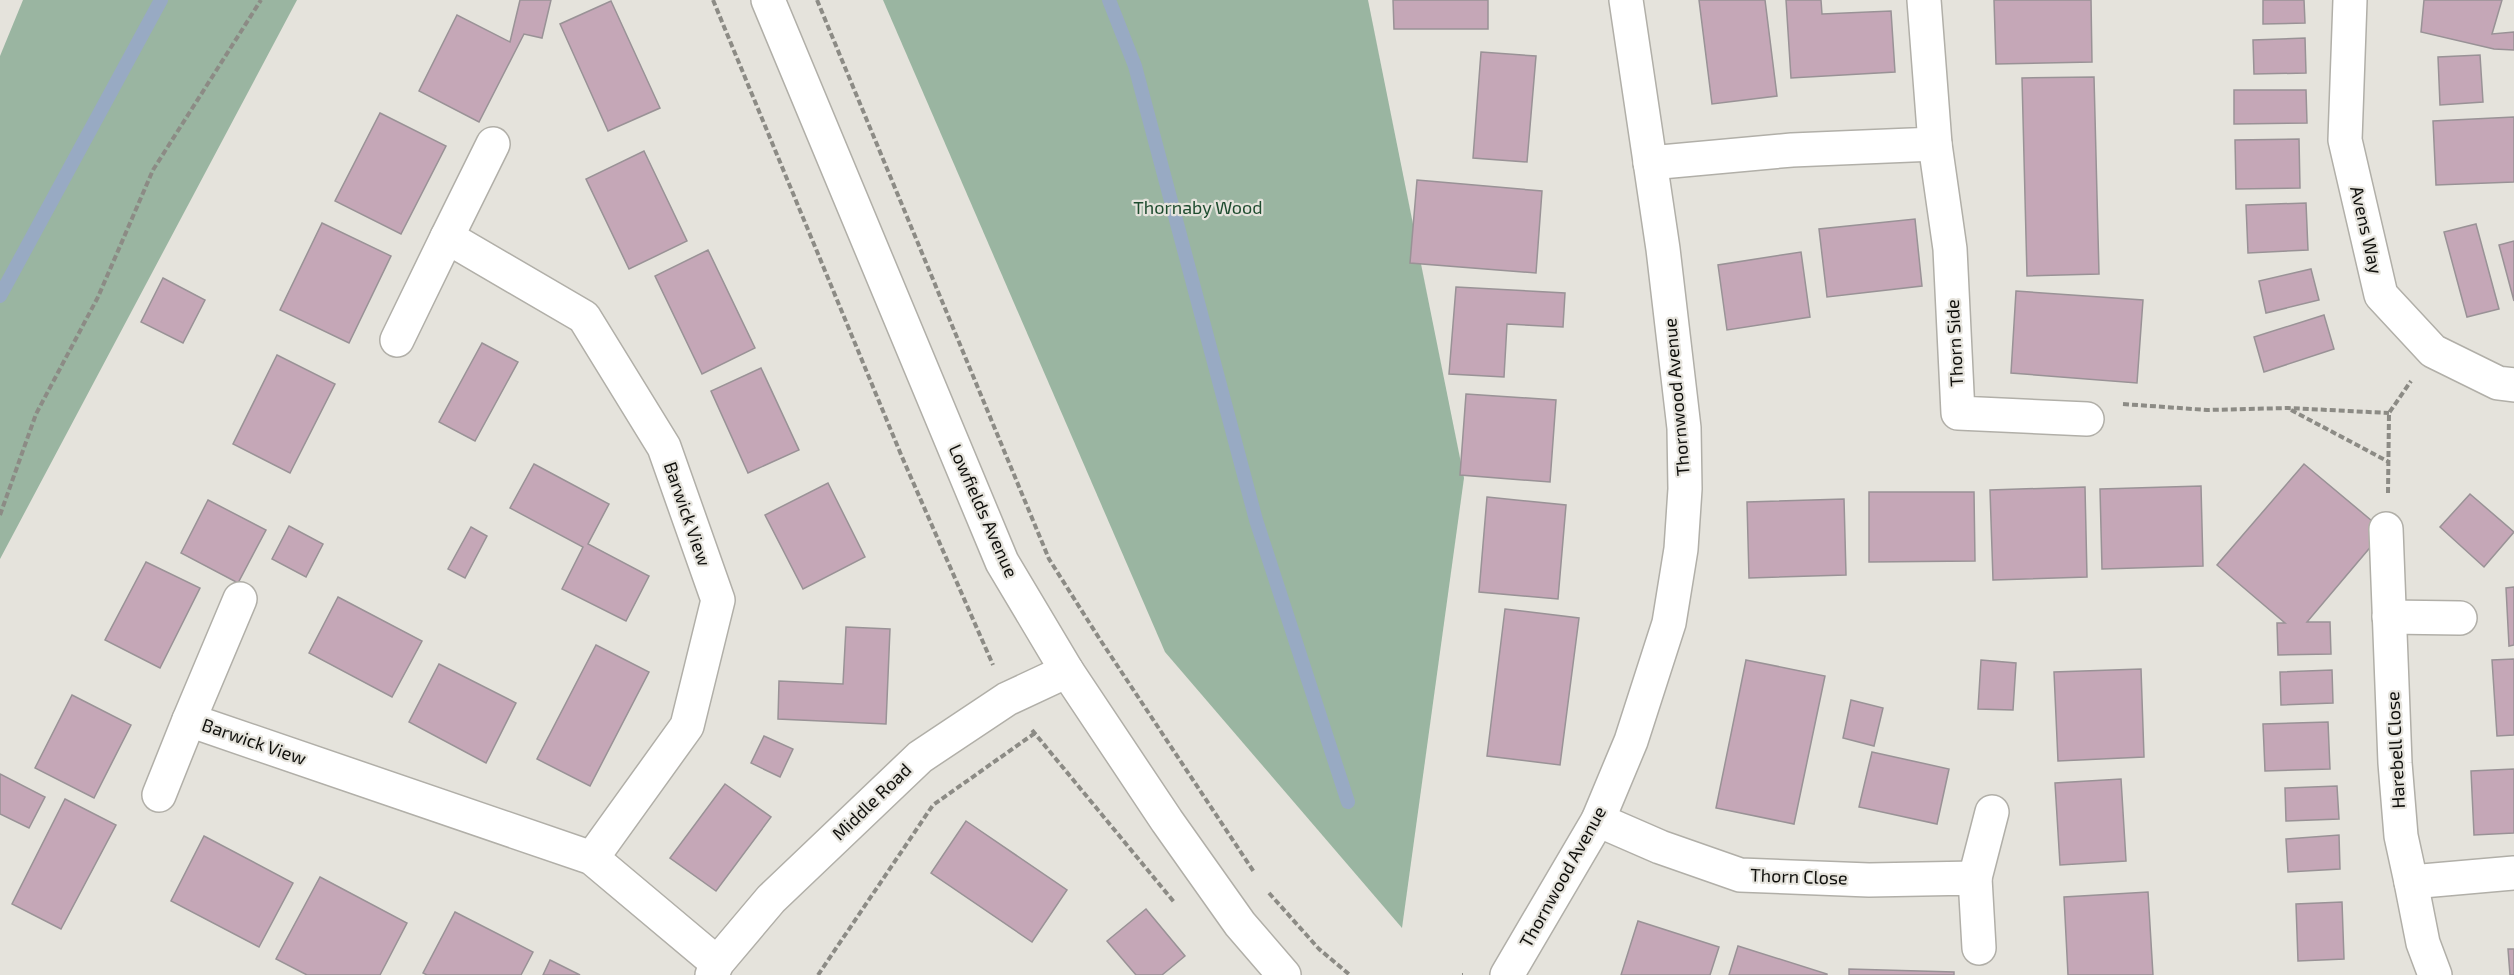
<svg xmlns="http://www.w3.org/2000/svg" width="2514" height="975" font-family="'Exo 2',sans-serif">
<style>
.forest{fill:#9ab5a1}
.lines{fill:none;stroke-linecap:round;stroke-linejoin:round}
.stream{stroke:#98aac3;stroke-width:14}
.building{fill:#c5a7b7;stroke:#999296;stroke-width:1.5}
.street-casing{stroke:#b1afa8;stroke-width:36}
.secondary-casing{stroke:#b1afa8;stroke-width:36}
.path{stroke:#8c8b85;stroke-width:4;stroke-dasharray:6 3;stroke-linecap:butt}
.street{stroke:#fff;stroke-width:33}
.secondary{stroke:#fff;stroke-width:33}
.labels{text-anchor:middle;stroke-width:4.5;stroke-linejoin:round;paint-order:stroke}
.park-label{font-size:18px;fill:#1e4c2f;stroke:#e5e3dc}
.street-label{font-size:18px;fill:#0f0f0c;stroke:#e5e3dc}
</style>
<rect width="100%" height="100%" fill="#e5e3dc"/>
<g class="forest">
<polygon points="23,0 297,0 0,559 0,56"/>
<polygon points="883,0 1368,0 1464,478 1402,928 1165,652"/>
</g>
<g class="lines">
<g class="stream">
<polyline points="1109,0 1135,66 1256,520 1348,802"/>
<polyline points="0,296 161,0"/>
</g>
</g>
<g class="building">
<polygon points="520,0 551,0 542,38 524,34 479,122 419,91 457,15 510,42"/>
<polygon points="1393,0 1488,0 1488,29 1394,29"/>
<polygon points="1699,0 1765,0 1777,96 1712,104"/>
<polygon points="1786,0 1821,0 1822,14 1891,11 1895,72 1791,78"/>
<polygon points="1994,0 2091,0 2092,62 1996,64"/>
<polygon points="2263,0 2304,0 2305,23 2263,24"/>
<polygon points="2424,0 2502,0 2492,34 2514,32 2514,50 2494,49 2421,32"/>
<polygon points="611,1 660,108 608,131 560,24"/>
<polygon points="2305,38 2306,73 2254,74 2253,40"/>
<polygon points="1481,52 1536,56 1527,162 1473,158"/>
<polygon points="2480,55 2483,102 2440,105 2438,57"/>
<polygon points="2094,77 2099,274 2027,276 2022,78"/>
<polygon points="2234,90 2306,90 2307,123 2234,124"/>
<polygon points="380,113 446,146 401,234 335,201"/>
<polygon points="2514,117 2514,182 2436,185 2433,121"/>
<polygon points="2299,139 2300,188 2236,189 2235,140"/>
<polygon points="644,151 687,241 629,269 586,179"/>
<polygon points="1417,180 1542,191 1536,273 1410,263"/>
<polygon points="2306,203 2308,250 2248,253 2246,205"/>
<polygon points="1915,219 1922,286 1827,297 1819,229"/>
<polygon points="322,223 391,256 349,343 280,310"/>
<polygon points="2476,224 2499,309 2467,317 2444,232"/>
<polygon points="2514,241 2514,301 2499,245"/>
<polygon points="708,250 755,348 702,374 655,276"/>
<polygon points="1801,252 1810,317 1727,330 1718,265"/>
<polygon points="2311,269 2319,300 2266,313 2259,281"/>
<polygon points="163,278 205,300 183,343 141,322"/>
<polygon points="1456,287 1565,293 1563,327 1507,324 1504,377 1449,374"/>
<polygon points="2016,291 2143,300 2137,383 2011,373"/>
<polygon points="2324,315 2334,349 2264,372 2254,337"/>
<polygon points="482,343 518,362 475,441 439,422"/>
<polygon points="277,355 335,384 290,473 233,444"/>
<polygon points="761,368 799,450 748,473 711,391"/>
<polygon points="1466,394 1556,400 1550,482 1460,475"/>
<polygon points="534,464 609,504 588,544 649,576 626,621 562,589 583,547 510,508"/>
<polygon points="2304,464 2384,531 2307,622 2330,622 2331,654 2278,655 2277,623 2285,623 2217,565"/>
<polygon points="828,483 865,557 803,589 765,515"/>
<polygon points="2201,486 2203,566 2102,569 2100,489"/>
<polygon points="2085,487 2087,577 1993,580 1990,490"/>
<polygon points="1869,492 1974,492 1975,561 1869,562"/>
<polygon points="2470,494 2514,532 2484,567 2440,527"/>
<polygon points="1487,497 1566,505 1558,599 1479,592"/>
<polygon points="1844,499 1846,575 1749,578 1747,502"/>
<polygon points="208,500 266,530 238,583 181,553"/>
<polygon points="289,526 323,544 306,577 272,559"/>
<polygon points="471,527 487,536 465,578 448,569"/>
<polygon points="146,562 200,588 160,668 105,640"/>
<polygon points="2514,587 2514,645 2509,646 2506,588"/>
<polygon points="338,597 422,641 392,697 309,653"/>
<polygon points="1505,609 1579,618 1560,765 1487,756"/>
<polygon points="846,627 890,629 886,724 778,719 779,681 843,684"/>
<polygon points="596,645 649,672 590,786 537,759"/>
<polygon points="2514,659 2514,735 2497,736 2492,660"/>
<polygon points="1746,660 1825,676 1794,824 1716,808"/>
<polygon points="1981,660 2016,663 2013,710 1978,709"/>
<polygon points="439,664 516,703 486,763 409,722"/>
<polygon points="2141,669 2144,757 2058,761 2054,672"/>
<polygon points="2332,670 2333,703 2281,705 2280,672"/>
<polygon points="72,695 131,725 94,798 35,768"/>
<polygon points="1851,700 1883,708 1874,746 1843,738"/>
<polygon points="2328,722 2330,769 2265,771 2263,724"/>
<polygon points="764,736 793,749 780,777 751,763"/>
<polygon points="1872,752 1949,769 1937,824 1859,807"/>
<polygon points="2514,769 2514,833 2474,835 2471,771"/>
<polygon points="0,774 45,797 29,828 0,814"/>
<polygon points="2121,779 2126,861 2060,865 2055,783"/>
<polygon points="725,784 771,817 716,891 670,858"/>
<polygon points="2337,786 2339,819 2286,821 2285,788"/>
<polygon points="65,799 116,825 61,929 12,904"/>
<polygon points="966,821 1067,890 1032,942 931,873"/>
<polygon points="2339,835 2340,869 2288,872 2286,839"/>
<polygon points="204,836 293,883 259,947 171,901"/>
<polygon points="320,877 407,923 380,975 307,975 276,959"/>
<polygon points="2148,892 2153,975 2068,975 2064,897"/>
<polygon points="2342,902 2344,959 2298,961 2296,904"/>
<polygon points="1146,909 1185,956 1162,975 1136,975 1107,941"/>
<polygon points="455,912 533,952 521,975 427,975 423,973"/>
<polygon points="1638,921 1719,947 1710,975 1621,975"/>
<polygon points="1738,946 1827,974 1827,975 1729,975"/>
<polygon points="2508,949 2514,949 2514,975 2510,975"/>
<polygon points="550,960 580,975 543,975"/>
<polygon points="1849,969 1954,972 1954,975 1849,975"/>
</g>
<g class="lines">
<defs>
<g id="street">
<polyline points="2350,0 2345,140 2381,295 2433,351 2498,383 2514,385"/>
<polyline points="1935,144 1950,249 1958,413 2087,419"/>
<polyline points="1650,163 1792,150 1935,144 1924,0"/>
<polyline points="447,237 493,144"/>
<polyline points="397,340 447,237 584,317 664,447 718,600 687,726 592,858"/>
<polyline points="2386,529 2395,763 2401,836 2411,882 2514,873"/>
<polyline points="240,599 189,720 592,858 717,963"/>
<polyline points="2389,617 2460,618"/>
<polyline points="159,795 189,720"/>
<polyline points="1598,820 1660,847 1740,875 1869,880 1975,878 1979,948"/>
<polyline points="1975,878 1992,812"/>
<polyline points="2411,882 2423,943 2435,975"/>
<polyline points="712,975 717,963 771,899 920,757 1007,699 1067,671"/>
<polyline points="1507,975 1598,820 1631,741 1669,623 1681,549 1685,489 1684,428 1663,249 1626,0"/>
</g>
<polyline id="secondary" points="768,0 1002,562 1067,671 1167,821 1240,924 1284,975"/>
</defs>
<use href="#street" class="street-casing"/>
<use href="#secondary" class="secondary-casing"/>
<g class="path">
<polyline points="713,0 902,457 993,665"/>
<polyline points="817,0 1049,559 1099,638 1254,872"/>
<polyline points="2123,404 2207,410 2288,408 2389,413"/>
<polyline points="2291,410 2389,462"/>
<polyline points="2388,493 2389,413 2411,381"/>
<polyline points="0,515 36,414 98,297 153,170 261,0"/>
<polyline points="1032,730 1174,902"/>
<polyline points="1269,893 1319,949 1350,975"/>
<polyline points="818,975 933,805 1035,733"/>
<polyline points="1462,975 1463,975"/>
</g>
<use href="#street" class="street"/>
<use href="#secondary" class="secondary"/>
</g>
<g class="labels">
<g class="park-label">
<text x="1198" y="214">Thornaby Wood</text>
</g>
<g class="street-label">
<text transform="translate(2366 230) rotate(77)" y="6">Avens Way</text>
<text transform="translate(1955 343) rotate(-93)" y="6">Thorn Side</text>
<text transform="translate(1677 397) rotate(-95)" y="6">Thornwood Avenue</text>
<text transform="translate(983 511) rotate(66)" y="6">Lowfields Avenue</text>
<text transform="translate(687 514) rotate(71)" y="6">Barwick View</text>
<text transform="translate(254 742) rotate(19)" y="6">Barwick View</text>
<text transform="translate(2396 750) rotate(-93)" y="6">Harebell Close</text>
<text transform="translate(872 802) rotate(-44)" y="6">Middle Road</text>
<text transform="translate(1563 877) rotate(-61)" y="6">Thornwood Avenue</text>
<text transform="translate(1799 877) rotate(2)" y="6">Thorn Close</text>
</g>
</g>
</svg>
